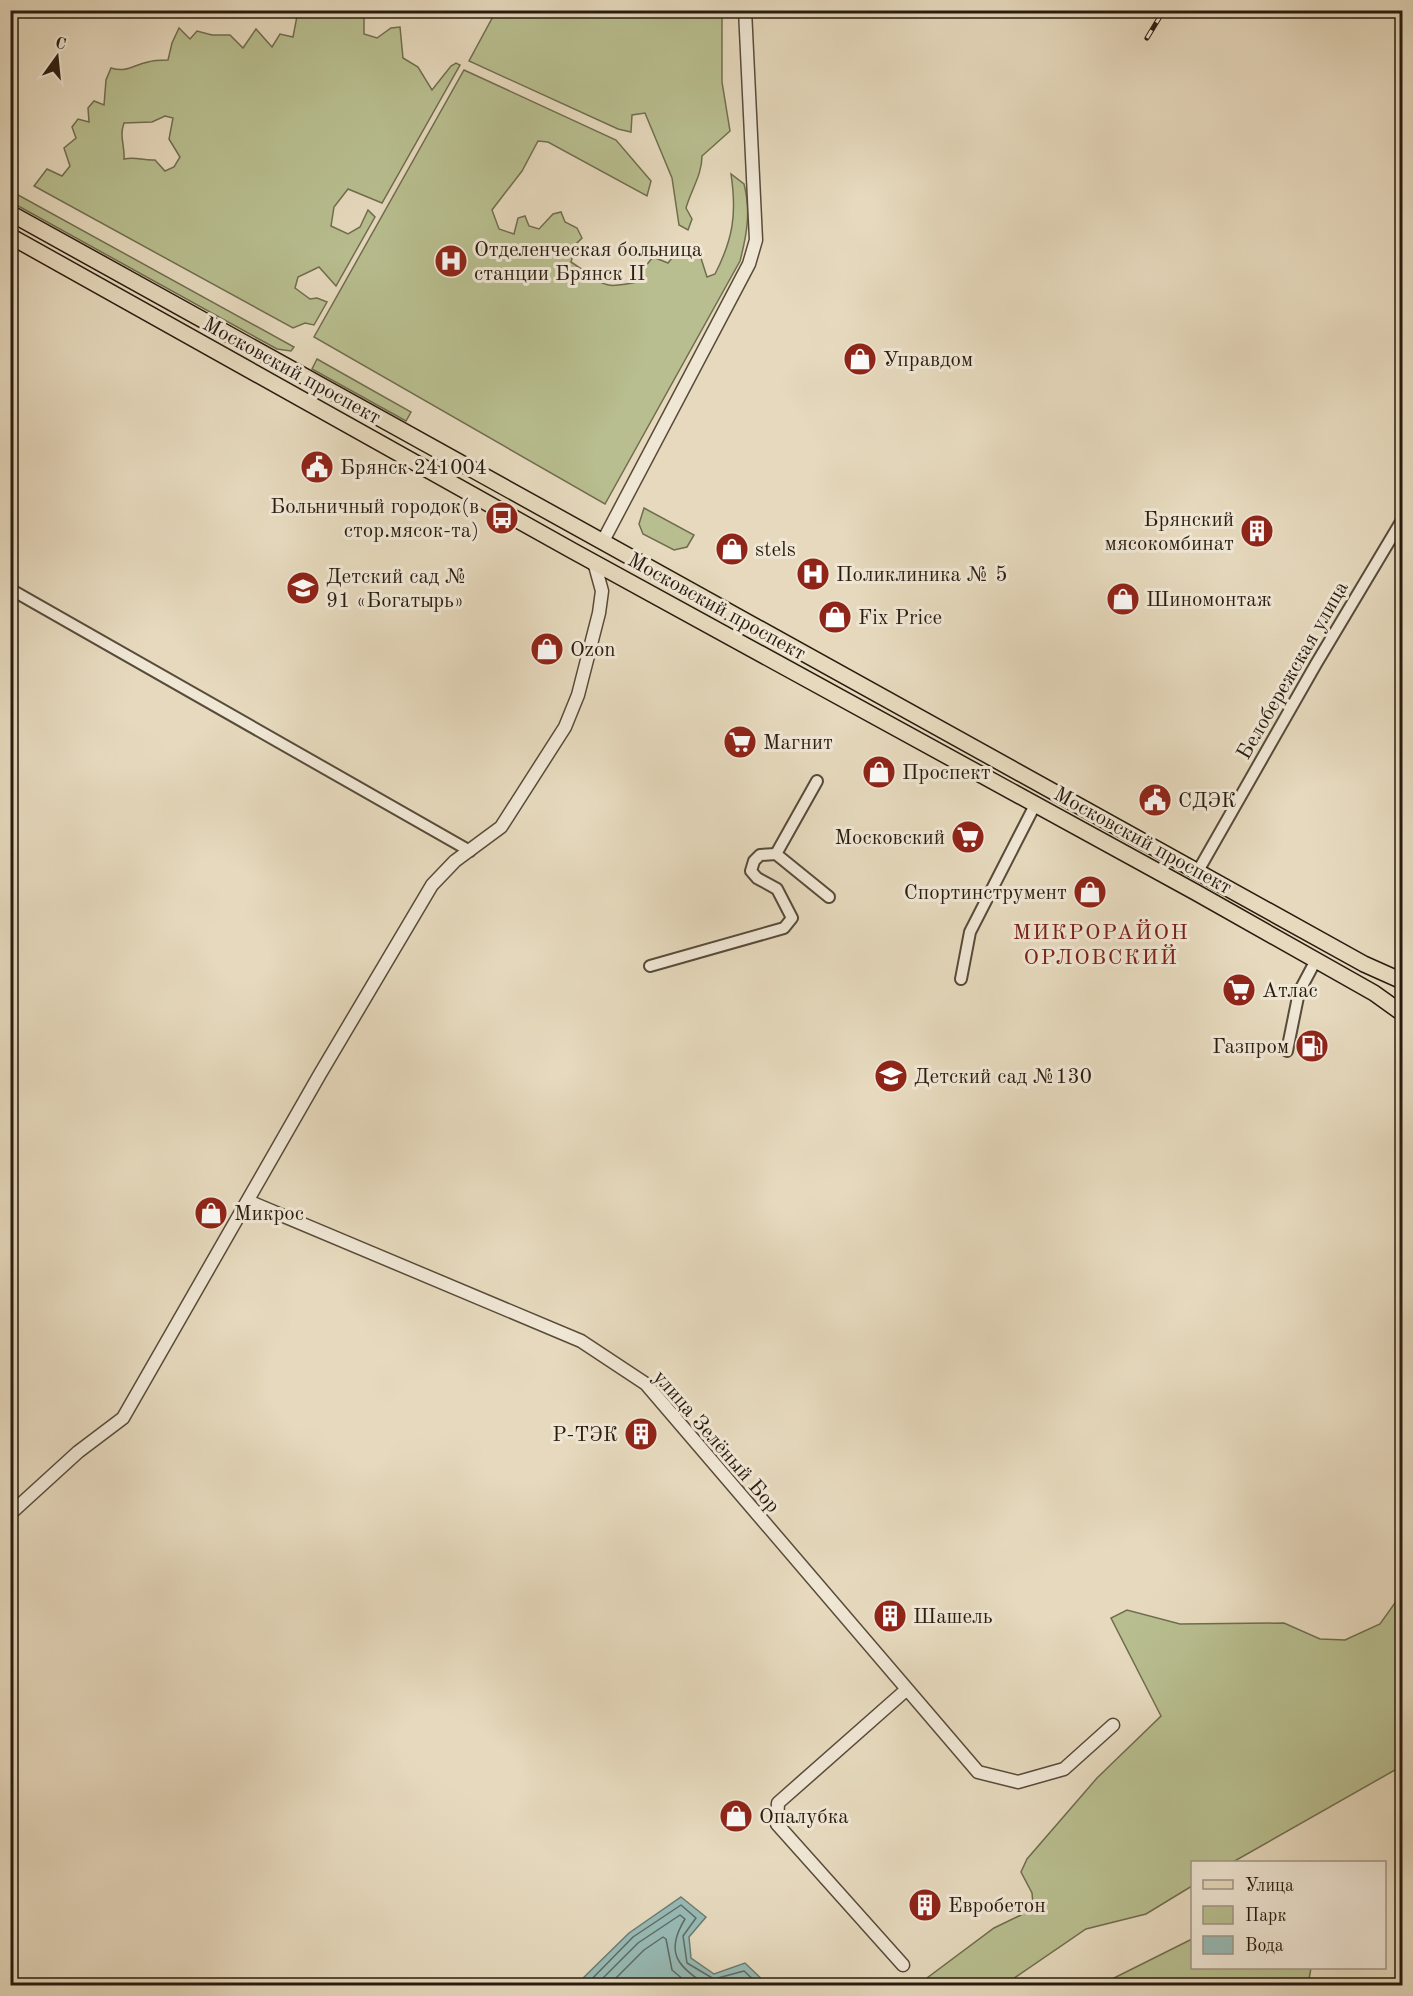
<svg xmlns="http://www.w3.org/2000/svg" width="1413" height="1996" font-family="'Old Standard TT',serif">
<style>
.green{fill:#b8be8f;stroke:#706d4f;stroke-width:1.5;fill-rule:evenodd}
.water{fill:#97bab5;stroke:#6b7b73;stroke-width:1.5}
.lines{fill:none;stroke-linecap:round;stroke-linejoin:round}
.shore{stroke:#606b62;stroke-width:1.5}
.minor-casing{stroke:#584b3a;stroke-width:14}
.tertiary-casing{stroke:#584b3a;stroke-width:15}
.primary-casing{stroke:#291c0f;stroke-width:18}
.minor{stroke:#efe6d4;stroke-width:10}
.tertiary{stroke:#efe6d4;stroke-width:12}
.primary{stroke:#e6d9bd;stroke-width:15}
.rail-casing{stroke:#291c0f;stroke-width:5}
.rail{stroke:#efe6d4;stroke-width:3;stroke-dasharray:9;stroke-linecap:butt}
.labels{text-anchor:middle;stroke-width:6;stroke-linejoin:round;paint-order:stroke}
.poi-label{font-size:21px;fill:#291c0f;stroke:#efe6d4;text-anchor:start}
.street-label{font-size:21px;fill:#291c0f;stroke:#efe6d4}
.neighbourhood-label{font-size:22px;letter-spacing:1.5px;fill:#7a1f14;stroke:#efe6d4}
</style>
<rect width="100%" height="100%" fill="#e6d9bd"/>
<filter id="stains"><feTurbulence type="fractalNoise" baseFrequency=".00333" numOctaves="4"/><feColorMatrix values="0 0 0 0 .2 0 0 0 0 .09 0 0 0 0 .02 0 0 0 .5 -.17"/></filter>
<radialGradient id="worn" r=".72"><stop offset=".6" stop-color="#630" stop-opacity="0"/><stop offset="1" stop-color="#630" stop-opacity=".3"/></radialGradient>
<g class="green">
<path d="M298 11H364V34L377 38 391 28 400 27 403 58 418 67 432 90 451 66 456 63 460 65 382 203 348 189 334 207 331 226 348 234 360 227 368 210 375 217 336 286 319 267 298 277 295 288 310 299 317 298 327 302 314 325 305 323 293 328 34 186 47 169 62 176 70 166 64 148 76 138 72 127 78 119 89 122 88 108 94 101 104 105 106 80 111 68C127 73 133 65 148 62 154 60 161 60 168 60L172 43 179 28 190 39 197 31 212 35H230L243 48 256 29 272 47 280 34 293 37ZM165 116 173 118 169 139 180 157 174 167 165 171 155 160C143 161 136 156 124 159 125 145 119 137 124 123L152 122Z"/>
<path d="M496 11H722V82L730 131 702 156C702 175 691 190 686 208L692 219 688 230 679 225 672 178 645 113 632 115 631 132 618 129 469 61Z"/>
<path d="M464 70 616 140 651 181 647 196 548 142 538 141 522 171 492 210 499 229 514 234 518 218 525 216 529 226 539 229 553 214 561 212 565 222 577 228 582 238 576 244 571 262C605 284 599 291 641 281L644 268 653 257 668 263C677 251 684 249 699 252L707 277 715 274C733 239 737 214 731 174L744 184C751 211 747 234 740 261L605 504 314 337Z"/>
<polygon points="10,191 11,191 294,347 291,351 277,349 11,202"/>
<polygon points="317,359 411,412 406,421 312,369"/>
<polygon points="644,508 694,535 687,547 674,550 643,534 639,524"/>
<polygon points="1402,1593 1402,1766 1233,1862 1192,1862 1192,1886 1146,1914 1086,1929 1004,1985 924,1985 927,1978 994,1928 1021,1915 1033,1904 1032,1893 1021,1872 1027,1859 1097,1778 1161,1716 1111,1618 1127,1610 1180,1624 1284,1623 1320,1639 1345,1640 1380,1624"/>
<polygon points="1192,1939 1192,1968 1311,1968 1308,1985 1100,1985"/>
</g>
<polygon class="water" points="681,1897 706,1917 689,1937 691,1958 714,1974 745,1963 768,1985 576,1985 629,1933"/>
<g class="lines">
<g class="shore">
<polyline points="585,1986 633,1937 681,1905 696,1918 683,1936 687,1963 714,1979 744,1971 760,1986"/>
<path d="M595 1986 638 1943 680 1915 685 1919C664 1953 678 1967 708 1986"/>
<polyline points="608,1986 644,1950 663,1937 666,1939 672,1970 691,1986"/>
</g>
<defs>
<g id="minor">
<polyline points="10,589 470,851"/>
<polyline points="817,781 776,854 829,897"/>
<polyline points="1198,871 1316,664 1402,520"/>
<polyline points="650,966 784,928 792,918 777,889 757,878 751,871 754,861 760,855 776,854"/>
<polyline points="961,979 970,932 1035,805"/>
<polyline points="1287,1051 1299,992 1316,960"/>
</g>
<g id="tertiary">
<polyline points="603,541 749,264 756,240 745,10"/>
<polyline points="248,1201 581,1341 646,1384 978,1772 1018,1782 1064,1769 1113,1725"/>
<polyline points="10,1514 78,1452 123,1418 320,1074 432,885 455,861 501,827 565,727 578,695 599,613 602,591 594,562"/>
<polyline points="903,1965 777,1824 778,1803 906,1690"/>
</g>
<g id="primary">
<polyline points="10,213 1364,964 1402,981"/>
<polyline points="10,236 573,551 1197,893 1374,993 1402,1013"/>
</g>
</defs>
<use href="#minor" class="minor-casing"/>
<use href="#tertiary" class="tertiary-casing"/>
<use href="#primary" class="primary-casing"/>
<use href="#minor" class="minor"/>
<use href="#tertiary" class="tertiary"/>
<use href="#primary" class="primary"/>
<defs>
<polyline id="rail" points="1147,38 1164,10"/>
</defs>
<use href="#rail" class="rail-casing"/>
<use href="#rail" class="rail"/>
</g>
<defs>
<symbol id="hospital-disc" viewBox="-11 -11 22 22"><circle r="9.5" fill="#8f2418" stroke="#efe6d4"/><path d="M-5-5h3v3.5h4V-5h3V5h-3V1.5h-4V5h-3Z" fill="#fff"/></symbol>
<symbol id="shop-disc" viewBox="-11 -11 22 22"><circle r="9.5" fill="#8f2418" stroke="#efe6d4"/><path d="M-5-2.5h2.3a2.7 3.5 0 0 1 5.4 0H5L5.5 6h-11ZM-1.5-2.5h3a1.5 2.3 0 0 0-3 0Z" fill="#fff"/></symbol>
<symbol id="civic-disc" viewBox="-11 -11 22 22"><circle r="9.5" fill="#8f2418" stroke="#efe6d4"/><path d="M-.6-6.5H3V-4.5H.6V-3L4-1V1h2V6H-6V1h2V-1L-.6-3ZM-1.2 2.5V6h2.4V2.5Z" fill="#fff"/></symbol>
<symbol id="bus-disc" viewBox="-11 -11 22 22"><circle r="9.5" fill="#8f2418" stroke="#efe6d4"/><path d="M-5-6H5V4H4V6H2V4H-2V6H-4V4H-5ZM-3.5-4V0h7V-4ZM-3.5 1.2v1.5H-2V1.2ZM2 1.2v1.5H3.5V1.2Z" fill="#fff"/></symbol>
<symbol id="building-disc" viewBox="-11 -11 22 22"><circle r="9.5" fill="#8f2418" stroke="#efe6d4"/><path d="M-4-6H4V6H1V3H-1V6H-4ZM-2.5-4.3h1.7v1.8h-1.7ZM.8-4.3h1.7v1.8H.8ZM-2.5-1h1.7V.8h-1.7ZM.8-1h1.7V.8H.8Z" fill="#fff"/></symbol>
<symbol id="school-disc" viewBox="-11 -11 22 22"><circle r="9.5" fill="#8f2418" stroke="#efe6d4"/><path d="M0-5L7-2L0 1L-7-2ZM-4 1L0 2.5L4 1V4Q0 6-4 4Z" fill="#fff"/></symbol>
<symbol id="supermarket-disc" viewBox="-11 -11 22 22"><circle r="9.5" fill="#8f2418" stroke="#efe6d4"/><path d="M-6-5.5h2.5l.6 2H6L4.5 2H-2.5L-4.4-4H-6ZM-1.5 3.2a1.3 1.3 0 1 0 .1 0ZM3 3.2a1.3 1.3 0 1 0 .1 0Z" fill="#fff"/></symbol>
<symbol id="fuel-disc" viewBox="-11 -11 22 22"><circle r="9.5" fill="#8f2418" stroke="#efe6d4"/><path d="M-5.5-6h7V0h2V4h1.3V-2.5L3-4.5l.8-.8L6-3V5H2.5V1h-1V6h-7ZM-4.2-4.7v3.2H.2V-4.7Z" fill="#fff"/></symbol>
</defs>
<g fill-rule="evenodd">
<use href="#hospital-disc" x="432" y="242" width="38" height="38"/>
<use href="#shop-disc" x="841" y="340" width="38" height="38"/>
<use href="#civic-disc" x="298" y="448" width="38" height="38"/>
<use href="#bus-disc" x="483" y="499" width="38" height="38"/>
<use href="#building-disc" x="1238" y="512" width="38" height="38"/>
<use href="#shop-disc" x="713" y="530" width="38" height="38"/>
<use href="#hospital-disc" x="794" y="555" width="38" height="38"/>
<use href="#school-disc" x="284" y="569" width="38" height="38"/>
<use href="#shop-disc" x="1104" y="580" width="38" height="38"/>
<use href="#shop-disc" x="816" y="598" width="38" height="38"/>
<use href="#shop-disc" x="528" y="630" width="38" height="38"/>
<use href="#supermarket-disc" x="721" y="723" width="38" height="38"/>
<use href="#shop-disc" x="860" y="753" width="38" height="38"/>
<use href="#civic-disc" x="1136" y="781" width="38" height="38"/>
<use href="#supermarket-disc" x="949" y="818" width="38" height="38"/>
<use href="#shop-disc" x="1071" y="873" width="38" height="38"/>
<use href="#supermarket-disc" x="1220" y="971" width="38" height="38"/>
<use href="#fuel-disc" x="1293" y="1027" width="38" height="38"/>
<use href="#school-disc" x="872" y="1057" width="38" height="38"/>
<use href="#shop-disc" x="192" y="1194" width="38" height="38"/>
<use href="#building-disc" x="622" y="1415" width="38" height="38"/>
<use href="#building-disc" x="871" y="1597" width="38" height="38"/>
<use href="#shop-disc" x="717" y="1797" width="38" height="38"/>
<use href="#building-disc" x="906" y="1886" width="38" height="38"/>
</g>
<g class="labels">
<g class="poi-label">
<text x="474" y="256">Отделенческая больница<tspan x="474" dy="24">станции Брянск II</tspan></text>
<text x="883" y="366">Управдом</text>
<text x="340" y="474">Брянск 241004</text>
<text x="479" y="513" text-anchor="end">Больничный городок(в<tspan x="479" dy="24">стор.мясок-та)</tspan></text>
<text x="1234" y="526" text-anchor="end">Брянский<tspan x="1234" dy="24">мясокомбинат</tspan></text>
<text x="755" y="556">stels</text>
<text x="836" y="581">Поликлиника № 5</text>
<text x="326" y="583">Детский сад №<tspan x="326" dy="24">91 «Богатырь»</tspan></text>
<text x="1146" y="606">Шиномонтаж</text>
<text x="858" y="624">Fix Price</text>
<text x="570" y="656">Ozon</text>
<text x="763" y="749">Магнит</text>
<text x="902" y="779">Проспект</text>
<text x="1178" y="807">СДЭК</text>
<text x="945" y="844" text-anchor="end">Московский</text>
<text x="1067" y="899" text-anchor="end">Спортинструмент</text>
<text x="1262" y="997">Атлас</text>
<text x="1289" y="1053" text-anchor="end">Газпром</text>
<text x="914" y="1083">Детский сад №130</text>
<text x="234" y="1220">Микрос</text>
<text x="618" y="1441" text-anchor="end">Р-ТЭК</text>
<text x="913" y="1623">Шашель</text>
<text x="759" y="1823">Опалубка</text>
<text x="948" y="1912">Евробетон</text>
</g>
<g class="street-label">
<text transform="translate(292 370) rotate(29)" y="7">Московский проспект</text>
<text transform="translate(717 606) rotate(29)" y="7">Московский проспект</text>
<text transform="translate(1292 670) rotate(-60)" y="7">Белобережская улица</text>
<text transform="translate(1143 840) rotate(29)" y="7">Московский проспект</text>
<text transform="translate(717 1441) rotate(49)" y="7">улица Зелёный Бор</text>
</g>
<g class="neighbourhood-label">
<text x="1101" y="939">МИКРОРАЙОН<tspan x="1101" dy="25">ОРЛОВСКИЙ</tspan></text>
</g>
</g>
<rect width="1413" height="1996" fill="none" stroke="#e6d9bd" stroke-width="36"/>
<rect x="12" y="12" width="1389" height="1972" fill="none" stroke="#291c0f" stroke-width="3"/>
<rect x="18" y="18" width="1377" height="1960" fill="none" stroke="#291c0f" stroke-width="1.5"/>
<rect x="1191" y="1861" width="195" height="108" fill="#efe6d4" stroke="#a09585" stroke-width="1.5"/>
<rect x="1203" y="1880" width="30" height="9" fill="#e6d9bd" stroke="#a09585" stroke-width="1.5"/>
<text x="1245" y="1891" font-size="18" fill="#291c0f">Улица</text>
<rect x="1203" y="1906" width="30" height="18" fill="#b8be8f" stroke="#a09585" stroke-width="1.5"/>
<text x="1245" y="1921" font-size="18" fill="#291c0f">Парк</text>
<rect x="1203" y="1936" width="30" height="18" fill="#97bab5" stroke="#a09585" stroke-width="1.5"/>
<text x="1245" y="1951" font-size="18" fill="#291c0f">Вода</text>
<g transform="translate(57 57) rotate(15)" stroke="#efe6d4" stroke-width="4.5" paint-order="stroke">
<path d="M0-4.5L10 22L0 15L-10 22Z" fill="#291c0f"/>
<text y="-9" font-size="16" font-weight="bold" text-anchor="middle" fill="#291c0f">С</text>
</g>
<rect width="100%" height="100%" filter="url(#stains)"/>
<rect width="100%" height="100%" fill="url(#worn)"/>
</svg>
